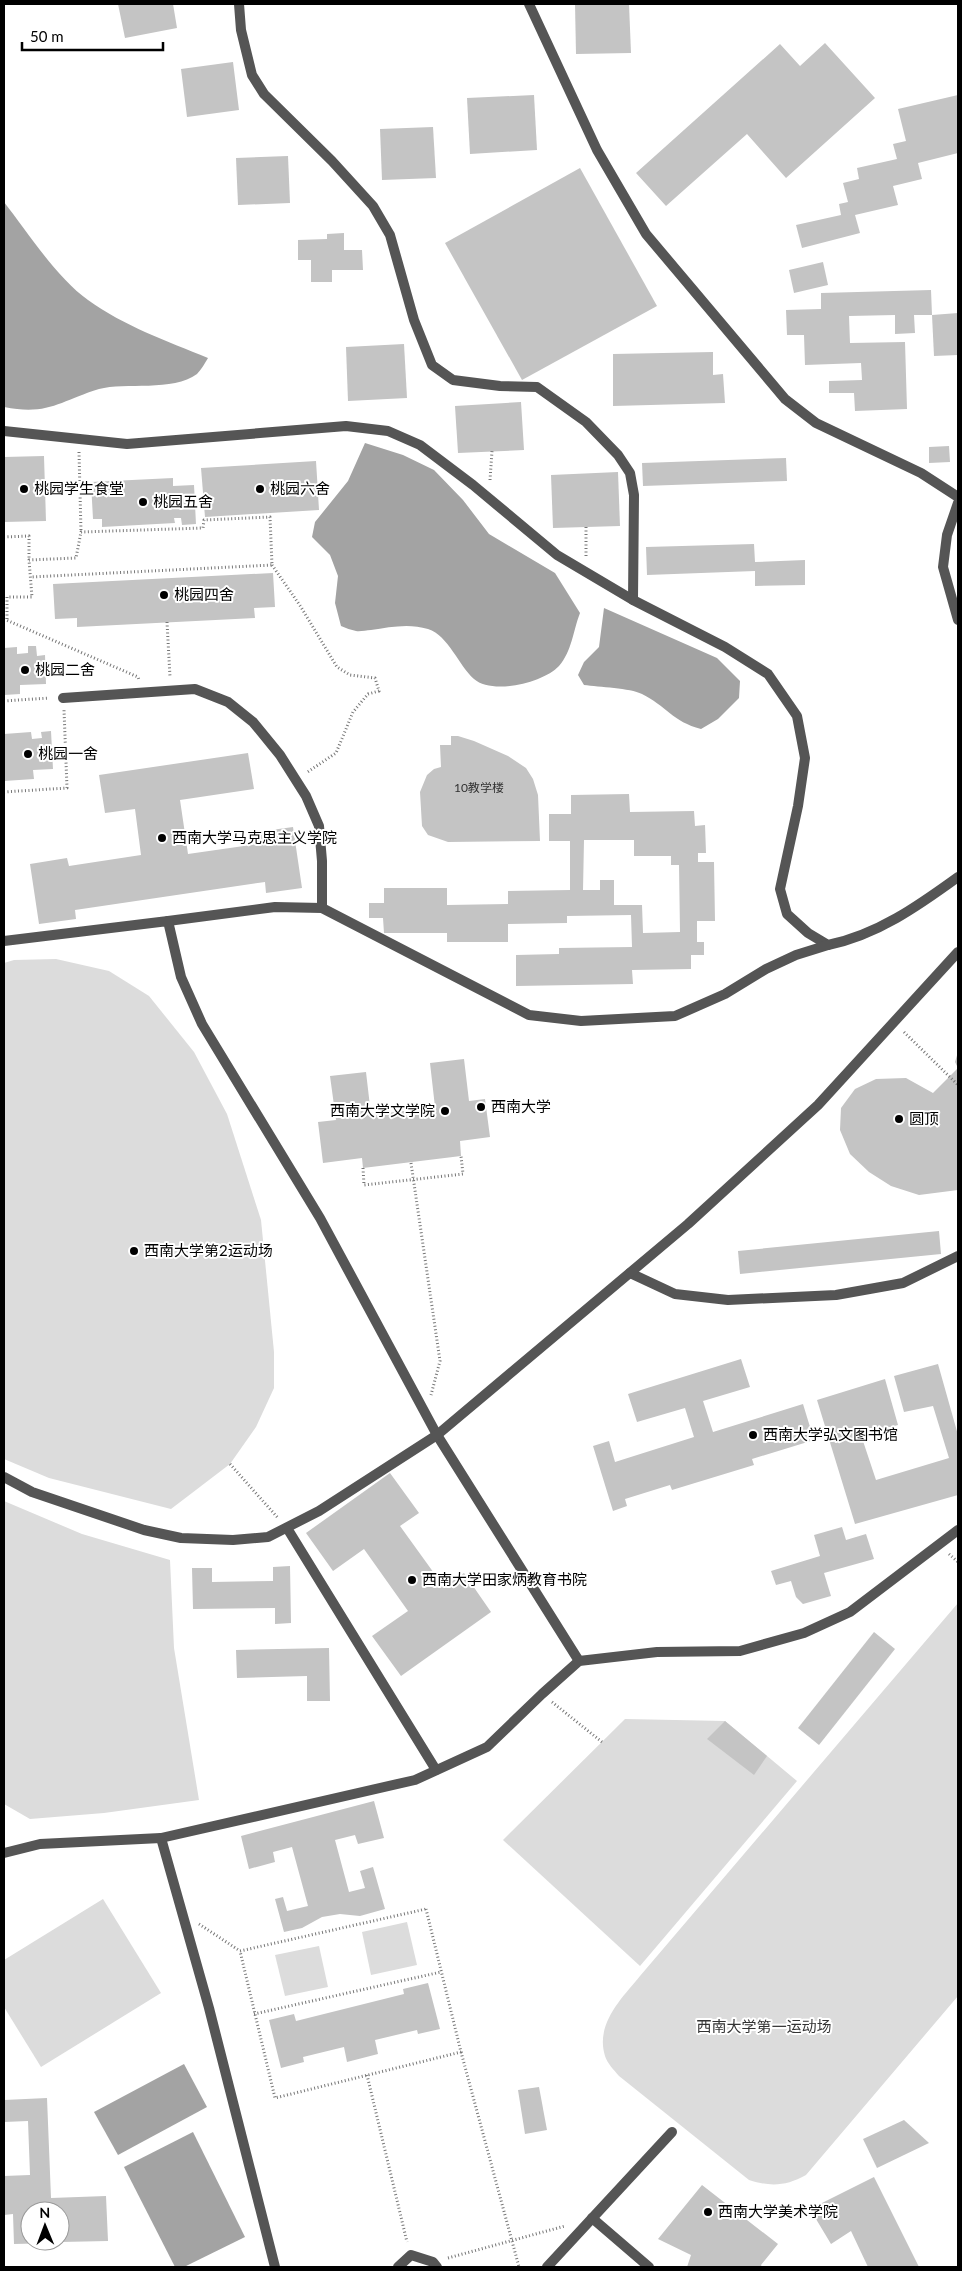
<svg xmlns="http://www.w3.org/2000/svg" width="962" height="2271" font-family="Lato,'Noto Sans SC',sans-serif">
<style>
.green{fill:#dcdcdc}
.water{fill:#a3a3a3}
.building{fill:#c4c4c4;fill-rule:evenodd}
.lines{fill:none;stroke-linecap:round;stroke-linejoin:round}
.path{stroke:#777;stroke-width:3;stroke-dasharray:1 2.5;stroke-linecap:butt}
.service{stroke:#555;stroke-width:10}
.poi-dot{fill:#000;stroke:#fff;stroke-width:2}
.labels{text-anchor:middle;stroke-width:4;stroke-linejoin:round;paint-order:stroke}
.number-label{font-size:12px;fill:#313131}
.poi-label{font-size:15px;fill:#000;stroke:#fff;text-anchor:start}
.park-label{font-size:15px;fill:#333;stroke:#fff}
</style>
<rect width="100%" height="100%" fill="#fff"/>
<g class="green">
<polygon points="56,959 109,971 149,996 194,1052 227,1114 261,1220 274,1352 274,1388 256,1427 230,1464 171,1509 49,1478 4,1459 4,963 14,960"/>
<polygon points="4,1501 82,1534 170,1560 174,1648 199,1800 104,1813 30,1819 4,1804"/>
<path d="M958 1603V1996L806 2175C786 2186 771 2187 749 2180L619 2076C614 2070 607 2063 605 2056 595 2024 622 1998 640 1976Z"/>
<polygon points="625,1719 725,1721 797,1781 640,1966 503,1840"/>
<polygon points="103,1899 161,1993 41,2067 4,2007 4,1960"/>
<polygon points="407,1922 417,1965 371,1975 362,1932"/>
<polygon points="319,1946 328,1987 285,1996 275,1955"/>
</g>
<g class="water">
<path d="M4 202C28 233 57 278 88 300 124 326 167 341 208 358 205 363 201 370 197 374 173 392 125 382 99 389 60 401 48 416 4 407Z"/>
<path d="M365 443 403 455 434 470 463 500 489 534 555 573 580 613C573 631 572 651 559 666 543 683 492 695 474 679 458 665 449 636 428 629 409 623 390 627 371 630 366 630 360 632 356 631 351 630 346 628 341 626L335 603 338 576 330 555 312 537 315 522 348 481Z"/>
<path d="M604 608 717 658 740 681 739 698 718 719 701 729C673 722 665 705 642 694 630 688 599 687 584 685L578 675 584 662 599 647Z"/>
<polygon points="184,2064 207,2107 118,2155 94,2112"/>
<polygon points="193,2132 245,2237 184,2267 175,2267 124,2167"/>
</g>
<g class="building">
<polygon points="118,4 173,4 177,28 125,38"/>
<polygon points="575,4 629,4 631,53 576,54"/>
<polygon points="825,43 875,98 786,178 747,134 666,206 636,173 780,44 800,66"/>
<polygon points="233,62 239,110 187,117 181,69"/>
<polygon points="534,95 537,150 470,154 467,98"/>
<polygon points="958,95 958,136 957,136 958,153 918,163 922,179 893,186 898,205 855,215 860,233 802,248 796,225 841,215 839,204 848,202 843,183 859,179 857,168 897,159 893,144 906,141 898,109"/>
<polygon points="433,127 436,178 382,180 380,129"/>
<polygon points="288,156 290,203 238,205 236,158"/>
<polygon points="580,168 657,306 522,380 445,243"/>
<polygon points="344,233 344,250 362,250 363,270 332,270 332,282 311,282 311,260 298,260 298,240 327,239 327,234"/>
<polygon points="823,262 828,285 794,293 789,270"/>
<polygon points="931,290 932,315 914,315 915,333 895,334 895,315 849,316 850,343 905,342 907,409 855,411 854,393 829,393 829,381 862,380 861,363 805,365 804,335 787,335 786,310 821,309 821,293"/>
<polygon points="958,313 958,355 934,356 932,315"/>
<polygon points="404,344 407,398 348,401 346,347"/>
<polygon points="713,352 713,375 723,374 725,403 613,406 613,354"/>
<polygon points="521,402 524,450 458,453 455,406"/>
<polygon points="949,446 950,462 929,463 929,447"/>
<polygon points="44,456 46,521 4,522 4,457"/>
<polygon points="786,458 787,481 643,486 642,463"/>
<polygon points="316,461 319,510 205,517 201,468"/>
<polygon points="618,472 620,526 553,528 551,475"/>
<polygon points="173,478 173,486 194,485 196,524 182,525 181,518 174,518 175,523 102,527 102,519 93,519 91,482"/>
<polygon points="754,544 755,562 805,560 805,585 755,586 755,571 647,575 646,547"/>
<polygon points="273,573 275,607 254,608 255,618 77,627 77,618 55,619 53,584"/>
<polygon points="28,646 36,646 37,656 45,655 46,684 20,685 20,694 4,695 4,648 17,647 17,654 28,653"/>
<polygon points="51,731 53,769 33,770 34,779 4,781 4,734 31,732 32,739 42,738 41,732"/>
<polygon points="451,736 458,736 474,741 508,756 526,768 533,779 538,795 540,841 448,842 428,835 422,826 420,792 427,775 434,769 441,767 440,745 451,745"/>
<polygon points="248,753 254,789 180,800 188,854 258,844 257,832 293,827 302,888 266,893 265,882 75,910 76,919 39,924 30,864 67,858 69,866 141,855 135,809 105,813 99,775"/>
<path d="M629 794 630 812 694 811 695 826 705 825 706 853H698V862H714L715 921H697V942H704V955H691V969L632 970 633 984 516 986V955L559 954V948L632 947 631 915 567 916V923L508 924V942H447V933H384L383 918H369V903H384V888H447V905L508 904V891L570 890V841H549V814H571V795ZM584 840H634V856H671V865H679L680 932 643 933 642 905H614V880H600V890H583Z"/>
<polygon points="958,1052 958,1190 919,1195 891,1186 869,1172 850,1154 840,1130 841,1108 855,1089 876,1079 906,1078 933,1093 958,1068 955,1062"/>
<polygon points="464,1059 469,1101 485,1099 490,1137 460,1141 461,1156 363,1168 362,1158 323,1163 318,1122 336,1120 330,1076 366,1072 371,1115 435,1107 430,1063"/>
<polygon points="939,1231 941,1254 740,1274 738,1251"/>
<polygon points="741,1359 750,1387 703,1401 713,1432 803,1404 814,1440 752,1459 754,1465 672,1490 670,1485 625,1499 627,1506 613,1511 593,1446 609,1441 615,1462 694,1437 685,1408 637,1422 628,1394"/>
<polygon points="938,1364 958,1435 958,1495 855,1524 817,1400 885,1379 898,1425 861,1435 876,1480 949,1458 933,1406 904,1412 894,1376"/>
<polygon points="390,1473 419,1513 400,1526 444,1587 464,1573 491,1612 401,1676 372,1636 408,1611 364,1549 333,1571 306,1533"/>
<polygon points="842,1527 846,1540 866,1534 874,1559 824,1573 831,1596 803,1604 796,1597 791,1581 776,1585 771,1571 820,1556 814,1535"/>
<polygon points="290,1566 291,1623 275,1624 275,1608 193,1609 192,1568 212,1568 212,1582 273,1581 273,1567"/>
<polygon points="874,1632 895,1649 819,1745 798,1728"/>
<polygon points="329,1648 330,1701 307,1701 307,1676 237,1678 236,1650"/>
<polygon points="725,1721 767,1756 754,1775 707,1739"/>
<polygon points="374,1801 384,1838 358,1844 355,1835 335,1840 349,1892 365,1888 360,1871 373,1867 385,1909 360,1916 340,1914 322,1917 302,1928 284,1932 275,1899 283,1897 287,1911 308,1906 292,1847 273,1852 275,1862 249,1869 241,1836"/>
<polygon points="428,1983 440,2029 418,2034 417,2030 375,2040 378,2054 347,2062 344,2047 303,2057 304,2062 281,2068 269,2020 294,2014 296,2021 404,1994 403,1989"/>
<polygon points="539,2087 547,2130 525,2134 518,2090"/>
<polygon points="47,2098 51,2198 106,2196 108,2241 60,2242 60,2211 30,2211 30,2241 56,2243 14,2244 13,2214 4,2215 4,2176 30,2175 28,2121 4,2122 4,2100"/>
<polygon points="904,2120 929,2143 877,2168 863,2139"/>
<polygon points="874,2177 919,2267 868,2267 851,2231 831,2244 810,2209"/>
<polygon points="702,2185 778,2244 761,2265 762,2267 687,2267 691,2255 658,2239"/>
</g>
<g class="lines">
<g class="path">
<polyline points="79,452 81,532"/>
<polyline points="490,480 492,451"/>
<polyline points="586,527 586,556"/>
<polyline points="4,537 29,536 29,560"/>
<polyline points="272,565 301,607 337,667 350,675 375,678 379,691 368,694 353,712 336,753 306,773"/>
<polyline points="4,619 138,677 139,680"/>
<polyline points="7,619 7,597 32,597 29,560 76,558 81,532 203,528 204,520 270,517 272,565 31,577"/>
<polyline points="167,622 170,677"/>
<polyline points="4,701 49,698"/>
<polyline points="4,792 67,788 64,710"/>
<polyline points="904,1032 958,1085"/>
<polyline points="411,1163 440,1361 431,1395"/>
<polyline points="363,1168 364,1185 463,1174 461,1156"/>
<polyline points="230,1464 278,1518"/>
<polyline points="949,1554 958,1562"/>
<polyline points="552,1702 602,1742"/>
<polygon points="426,1909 461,2052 275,2098 240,1951"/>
<polyline points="199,1924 240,1951"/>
<polyline points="254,2014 441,1972"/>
<polyline points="461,2052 519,2267"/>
<polyline points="367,2075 407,2242"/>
<polyline points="448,2258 565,2226"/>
</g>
<g class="service">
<polyline points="239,4 241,30 252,75 264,94 332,161 373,206 390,235 414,320 432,365 453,380 500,386 537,387 586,422 618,455 630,473 634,495 633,600"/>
<polyline points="529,4 597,150 646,234 785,399 816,423 921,473 958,497"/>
<path d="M4 431 127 444 346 426 388 431 420 445 473 485 557 555 633 600 725 647 768 674 797 716 805 758 798 806 780 889 787 914 808 933 828 945C877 935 918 906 958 877"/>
<polyline points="958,503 947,535 943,567 958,620"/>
<polyline points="63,698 195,689 228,702 253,722 280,755 306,796 319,826 322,861 322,908"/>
<polyline points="168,921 275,907 322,908 529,1015 581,1021 675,1016 725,994 766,969 796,955 828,945"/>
<polyline points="4,941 168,921 181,977 202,1024 320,1218 437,1435 579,1661"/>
<polyline points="630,1273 675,1294 728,1300 836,1295 903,1283 958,1256"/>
<polyline points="4,1477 32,1492 144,1530 181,1538 233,1540 268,1537 319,1511 437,1435 688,1224 818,1105 958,952"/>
<polyline points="287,1528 436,1770"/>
<polyline points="161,1838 209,2008 275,2267"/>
<polyline points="4,1853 40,1844 161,1838 415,1780 487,1747 542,1694 579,1661 657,1652 740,1651 804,1633 850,1612 958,1530"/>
<polyline points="592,2218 649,2267"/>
<polyline points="398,2267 411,2255 433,2262 437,2267"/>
<polyline points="547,2267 672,2132"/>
</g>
</g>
<g class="poi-dot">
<circle cx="24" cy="489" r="5"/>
<circle cx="260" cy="489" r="5"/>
<circle cx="143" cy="502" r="5"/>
<circle cx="164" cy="595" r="5"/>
<circle cx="25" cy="670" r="5"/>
<circle cx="28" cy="754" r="5"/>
<circle cx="162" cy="838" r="5"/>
<circle cx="481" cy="1107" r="5"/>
<circle cx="445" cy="1111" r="5"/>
<circle cx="899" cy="1119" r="5"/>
<circle cx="134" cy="1251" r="5"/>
<circle cx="753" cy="1435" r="5"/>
<circle cx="412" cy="1580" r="5"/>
<circle cx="708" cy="2212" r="5"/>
</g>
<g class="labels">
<g class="number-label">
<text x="479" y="792">10教学楼</text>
</g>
<g class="poi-label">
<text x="34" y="494">桃园学生食堂</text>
<text x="270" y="494">桃园六舍</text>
<text x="153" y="507">桃园五舍</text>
<text x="174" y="600">桃园四舍</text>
<text x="35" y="675">桃园二舍</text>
<text x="38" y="759">桃园一舍</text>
<text x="172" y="843">西南大学马克思主义学院</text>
<text x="491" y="1112">西南大学</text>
<text x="435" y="1116" text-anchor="end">西南大学文学院</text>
<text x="909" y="1124">圆顶</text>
<text x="144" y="1256">西南大学第2运动场</text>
<text x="763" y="1440">西南大学弘文图书馆</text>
<text x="422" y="1585">西南大学田家炳教育书院</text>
<text x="718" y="2217">西南大学美术学院</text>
</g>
<g class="park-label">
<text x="764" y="2032">西南大学第一运动场</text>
</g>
</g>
<rect width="962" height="2271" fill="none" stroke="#000000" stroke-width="10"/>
<g transform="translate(45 2226) rotate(359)"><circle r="24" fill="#ffffff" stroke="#999999"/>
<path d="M0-4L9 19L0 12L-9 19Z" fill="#000000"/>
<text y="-8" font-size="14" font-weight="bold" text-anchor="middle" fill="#000000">N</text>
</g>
<path d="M22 42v8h141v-8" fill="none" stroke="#000000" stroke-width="2.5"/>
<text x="30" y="42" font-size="15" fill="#000000" stroke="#ffffff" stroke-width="4" paint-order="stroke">50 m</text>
</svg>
